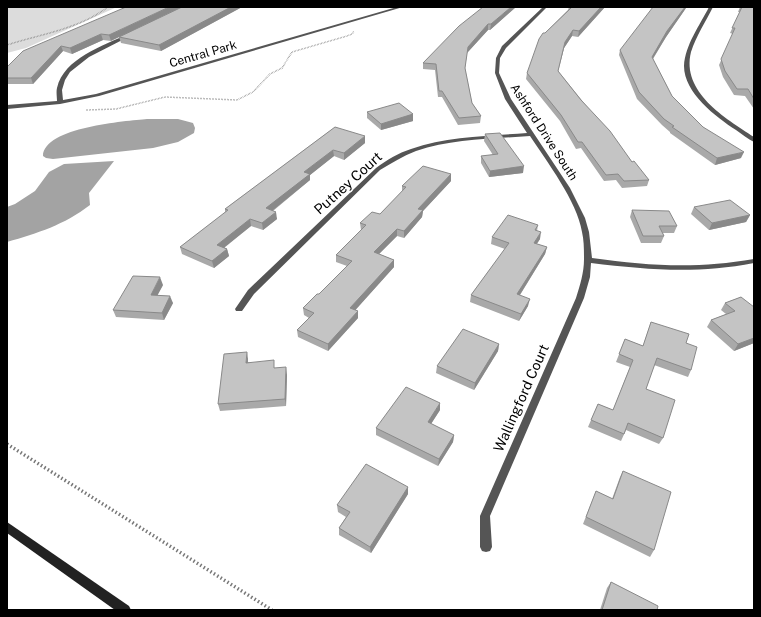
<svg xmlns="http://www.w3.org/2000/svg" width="761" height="617" font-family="'Public Sans',sans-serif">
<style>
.green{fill:#dcdcdc}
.water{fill:#a3a3a3}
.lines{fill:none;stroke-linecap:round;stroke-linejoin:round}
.path-far1{stroke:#777;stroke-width:1.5;stroke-dasharray:0.5 1;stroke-linecap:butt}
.path{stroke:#777;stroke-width:3.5;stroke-dasharray:1.5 2.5;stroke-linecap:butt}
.street{fill:#555;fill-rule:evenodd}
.secondary{fill:#222;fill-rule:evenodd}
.wall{fill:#a9a9a9}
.shaded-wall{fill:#898989}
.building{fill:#c4c4c4;stroke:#898989}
.labels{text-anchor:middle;stroke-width:3;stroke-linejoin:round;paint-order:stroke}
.far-street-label{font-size:12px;fill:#000;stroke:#fff}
.street-label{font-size:14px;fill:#000;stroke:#fff}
</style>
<rect width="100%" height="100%" fill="#fff"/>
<polygon class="green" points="7,7 117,7 26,48 7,53"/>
<g class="water">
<path d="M147 119H178L193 123 195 128 194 133 178 142 153 148 53 159 46 158 43 156C44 127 126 121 147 119Z"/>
<path d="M114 161 89 193 90 205C64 225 38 233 7 242V207L15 204 35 191 49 172 64 164Z"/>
</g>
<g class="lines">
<g class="path-far1">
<path d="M7 45C41 34 79 29 108 7"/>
<polyline points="86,110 116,109 165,97 237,100 253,92 270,74 282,68 292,52 347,36 352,34 354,31"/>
</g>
<polyline class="path" points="7,444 272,610"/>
<g class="street">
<path d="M397 7H403L99 96 60 104 7 109V105L57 101C57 97 56 92 57 88 64 58 103 46 128 34L132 35 89 57 70 72 65 80 62 90 63 100 96 94Z"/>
<path d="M543 7H547L506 48 500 58 499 73 511 99 570 188 585 218 589 232 592 258C649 266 697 269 754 259V263C697 274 649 270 591 263L590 277 584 298 490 516 492 547 490 551 486 552 482 551 480 547V516L576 298C580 285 584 273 584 259 584 251 584 240 582 232 577 201 547 162 530 136 492 139 452 139 416 151 403 156 392 163 380 170L254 294 242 311H236L235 309 248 290 376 168C387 160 398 153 411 149 448 136 489 136 527 133L505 99 495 73 496 58 502 46Z"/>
<path d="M709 7H713C706 21 696 36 691 52 681 92 725 118 754 137V142C748 139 742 134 736 130 716 117 684 93 684 66 685 45 700 25 709 7Z"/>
</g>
<polygon class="secondary" points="7,522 129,606 131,610 115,610 7,533"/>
</g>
<g class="wall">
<polygon points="126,7 111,41 103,40 72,54 63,51 33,84 7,84 7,67"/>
<polygon points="182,7 242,7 161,51 121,43 119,37"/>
<polygon points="516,7 490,30 488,30 467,53 465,68 472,103 481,116 480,123 458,125 442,97 438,97 435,70 423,69 423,63"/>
<polygon points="569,7 605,7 578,37 572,36 564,48 558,71 632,162 649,180 647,186 622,188 616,180 604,181 581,148 576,149 560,121 526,79 527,73 545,33 568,10"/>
<polygon points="740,7 754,7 754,109 745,96 734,95 723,77 719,65 733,34 730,33 740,12 738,12"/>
<polygon points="686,8 666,37 653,59 672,96 703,127 741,158 715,165 670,133 670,132 662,125 637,99 619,55 620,50"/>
<polygon points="367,112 413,114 413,121 381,130 367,118"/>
<polygon points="335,127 365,143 344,160 334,156 310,175 310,180 273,211 277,219 263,230 251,226 224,247 227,249 229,256 214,268 182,254 180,247 225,213 225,209"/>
<polygon points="485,134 523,173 489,177 481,163 481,156 493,155 484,141"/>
<polygon points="451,181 423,211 422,217 404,238 397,236 379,254 394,260 394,267 355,310 358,318 328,351 298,337 297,330 309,318 304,315 303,308 319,294 347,266 336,262 336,255 361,230 360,223 380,214 402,192 402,186"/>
<polygon points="694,207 750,215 746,222 709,230 691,214"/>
<polygon points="632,210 677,226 674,233 663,233 664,236 661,243 641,243 630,217"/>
<polygon points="538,225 537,231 540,239 537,244 547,247 545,254 520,295 528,306 519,321 470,302 471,295 505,249 491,244 492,237"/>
<polygon points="163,285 157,295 173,303 164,320 116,317 113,310"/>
<polygon points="741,297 754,343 734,351 707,327 711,320 726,314 721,310 725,303"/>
<polygon points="651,322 686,343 691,370 688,377 654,365 646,389 663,438 659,444 626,430 621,441 588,427 598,404 613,410 630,367 616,362 625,339 643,346"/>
<polygon points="499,344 498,351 474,390 436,373 437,366"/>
<polygon points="248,359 248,362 275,368 287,375 286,406 220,411 218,404"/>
<polygon points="440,410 431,424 454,435 453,442 438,466 376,435 376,428"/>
<polygon points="623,471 654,550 650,557 583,524 596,491 612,499 620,477"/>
<polygon points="408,487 408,494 371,553 339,535 339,528 346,517 338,512 337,505"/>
<polygon points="611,582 657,610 600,610 607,588"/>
</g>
<g class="shaded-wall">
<polygon points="169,7 182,7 111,41 109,35"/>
<polygon points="231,7 242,7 161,51 159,45"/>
<polygon points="511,7 516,7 490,30 491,24"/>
<polygon points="601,7 605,7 578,37 579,31"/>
<polygon points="685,7 686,7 686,8 666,37 650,63 652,57 667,31"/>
<polygon points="488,24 488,30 467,53 464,74 468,47"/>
<polygon points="573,30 572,36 564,48 557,76 565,42"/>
<polygon points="101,34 103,40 72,54 70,48"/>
<polygon points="61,46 63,51 33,84 31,78"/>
<polygon points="413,114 413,121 381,130 381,124"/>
<polygon points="365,136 365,143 344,160 344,153"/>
<polygon points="333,150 334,156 310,175 310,180 267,215 266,208 304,172"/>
<polygon points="744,152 741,158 715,165 717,158"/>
<polygon points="524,166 523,173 489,177 490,171"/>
<polygon points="451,174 451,181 423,211 422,217 404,238 404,231 418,209"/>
<polygon points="276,212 277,219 263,230 262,223"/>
<polygon points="750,215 746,222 709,230 712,223"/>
<polygon points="250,219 251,226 219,252 217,245"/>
<polygon points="397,229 397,236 374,259 374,252"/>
<polygon points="541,232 540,239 532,250 534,243"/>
<polygon points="547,247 545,254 516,301 517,294"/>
<polygon points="227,249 229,256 214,268 212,261"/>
<polygon points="394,260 394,267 351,315 350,308"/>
<polygon points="160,277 163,285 154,302 151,295"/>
<polygon points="170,296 173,303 164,320 162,313"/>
<polygon points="530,299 528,306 519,321 521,314"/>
<polygon points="358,311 358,318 328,351 328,344"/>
<polygon points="754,338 754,343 734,351 738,344"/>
<polygon points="499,344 498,351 474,390 475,383"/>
<polygon points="247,352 248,359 247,370 246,363"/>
<polygon points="286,367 287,375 286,406 285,399"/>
<polygon points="440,403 440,410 427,430 428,422"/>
<polygon points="454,435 453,442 438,466 439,459"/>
<polygon points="408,487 408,494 371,553 370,547"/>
</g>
<g class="building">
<polygon points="126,7 169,7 109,35 101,34 70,48 61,46 31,78 7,78 7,67 23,51"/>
<polygon points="182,7 231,7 159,45 119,37"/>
<polygon points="483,7 511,7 491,24 488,24 468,47 465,68 472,103 481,116 459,118 442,91 439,91 436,64 423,63 459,26"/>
<polygon points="569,7 601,7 579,31 573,30 565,42 558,71 581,100 610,131 632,162 634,161 649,180 624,181 618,174 606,175 582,142 578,142 561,115 527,73 539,39 543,33 545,33 571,8"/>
<polygon points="653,7 685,7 667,31 652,57 672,96 703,127 744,152 717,158 672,127 674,126 664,119 639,92 620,50"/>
<polygon points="741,7 754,7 754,99 748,89 737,89 725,71 721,59 735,28 732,28 742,7"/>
<polygon points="399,103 413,114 381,124 367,112"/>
<polygon points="335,127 365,136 344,153 333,150 304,172 310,174 266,208 276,212 262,223 250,219 217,245 227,249 212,261 180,247 228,210 225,209"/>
<polygon points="500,133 524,166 490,171 481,156 498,154 485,134"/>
<polygon points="423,166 451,174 418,209 423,210 404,231 397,229 374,252 394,260 350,308 358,311 328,344 297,330 314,313 303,308 317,294 319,294 352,261 336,255 366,225 360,223 372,212 380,214 406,187 402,186"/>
<polygon points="730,200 750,215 712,223 694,207"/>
<polygon points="632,210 669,211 677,226 659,226 664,236 643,236"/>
<polygon points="508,215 538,225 535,230 541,232 534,243 547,247 517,294 530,299 521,314 471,295 509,243 492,237"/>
<polygon points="133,276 160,277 151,295 170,296 162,313 113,310"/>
<polygon points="741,297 754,307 754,338 738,344 711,320 735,311 725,303"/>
<polygon points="651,322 689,334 686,343 697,347 691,370 657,358 646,389 675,400 663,438 628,423 624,434 591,420 598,404 613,410 633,360 619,354 625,339 643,346"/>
<polygon points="463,329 499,344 475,383 437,366"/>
<polygon points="247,352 246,363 274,360 274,368 286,367 285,399 218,404 224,354"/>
<polygon points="406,387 440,403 428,422 454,435 439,459 376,428"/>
<polygon points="366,464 408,487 370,547 339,528 350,512 337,505"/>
<polygon points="623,471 671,492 654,550 586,517 596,491 613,499"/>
<polygon points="611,582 658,606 657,610 602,610"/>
</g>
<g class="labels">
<g class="far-street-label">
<text transform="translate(203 54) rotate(-16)" y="4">Central Park</text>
<text transform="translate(544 132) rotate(57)" y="4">Ashford Drive South</text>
</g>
<g class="street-label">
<text transform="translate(348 183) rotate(-42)" y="5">Putney Court</text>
<text transform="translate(521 398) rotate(-66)" y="5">Wallingford Court</text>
</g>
</g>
<rect width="761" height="617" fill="none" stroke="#000000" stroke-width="16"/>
</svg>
